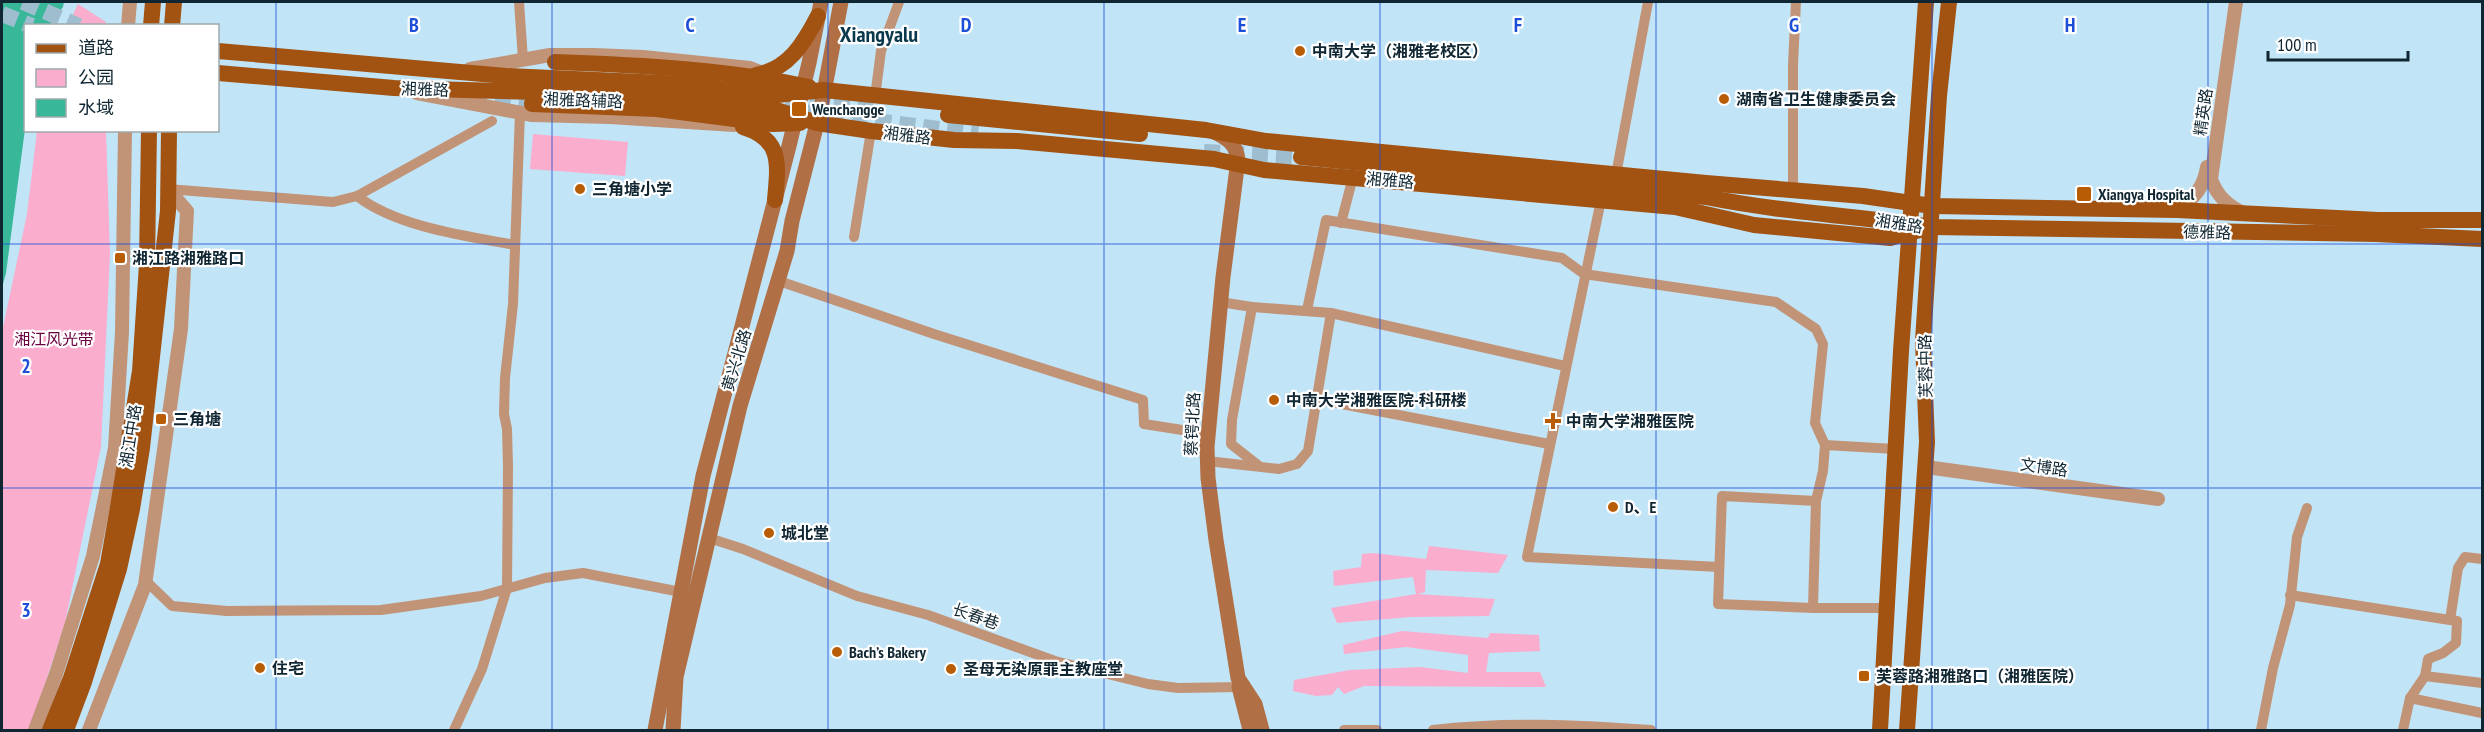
<svg xmlns="http://www.w3.org/2000/svg" width="2484" height="732" font-family="'PT Sans Narrow','Noto Sans SC',sans-serif">
<style>
.green{fill:#faadcd}
.water{fill:#38b899}
.lines{fill:none;stroke-linecap:round;stroke-linejoin:round}
.primary-tunnel{stroke:#9ebed0;stroke-width:16;stroke-dasharray:16 8;stroke-linecap:butt}
.minor{stroke:#c19478;stroke-width:10}
.tertiary{stroke:#c19478;stroke-width:14}
.secondary{stroke:#b06f44;stroke-width:15}
.primary{stroke:#a25211;stroke-width:16}
.grid{fill:none;stroke:#1d4ed8;stroke-width:1.5;stroke-opacity:0.55}
.poi-dot{fill:#b85c06;stroke:#fff;stroke-width:2}
.labels{text-anchor:middle;stroke-width:4.5;stroke-linejoin:round;paint-order:stroke}
.poi-label{font-size:16px;font-weight:bold;fill:#102733;stroke:#fff;text-anchor:start}
.street-label{font-size:16px;fill:#102733;stroke:#fff}
.park-label{font-size:16px;fill:#6a003f;stroke:#fff}
.district-label{font-size:22px;font-weight:bold;fill:#09374b;stroke:#fff}
.grid-label{font-size:20px;text-anchor:middle;font-weight:bold;fill:#1d4ed8;stroke:#fff;stroke-width:4.5;stroke-linejoin:round;paint-order:stroke}
</style>
<rect width="100%" height="100%" fill="#c2e4f7"/>
<g class="green">
<polygon points="78,4 106,22 106,25 68,25"/>
<polygon points="37,131 106,131 110,254 101,447 65,623 30,729 2,730 2,332 27,214"/>
<polygon points="533,134 628,142 625,176 530,169"/>
<polygon points="1429,546 1508,555 1498,573 1426,570 1425,592 1418,594 1495,599 1489,616 1411,617 1337,623 1331,608 1416,594 1413,577 1334,586 1333,571 1361,567 1362,554 1373,553 1426,559"/>
<polygon points="1402,631 1488,638 1490,633 1539,635 1540,651 1489,653 1486,672 1540,672 1546,687 1364,686 1344,694 1338,687 1332,695 1316,696 1293,691 1294,680 1350,670 1420,667 1468,673 1468,655 1406,647 1344,654 1343,645"/>
</g>
<polygon class="water" points="2,2 64,2 63,7 50,25 26,26 25,129 6,273 2,288"/>
<g class="lines">
<g class="primary-tunnel">
<polyline points="23,2 79,26"/>
<polyline points="2,14 32,26"/>
<polyline points="471,97 532,104"/>
<polyline points="786,98 873,107"/>
<polyline points="804,112 978,134"/>
<polyline points="1204,152 1301,157"/>
</g>
<g class="minor">
<polyline points="519,2 523,60"/>
<polyline points="875,97 881,51 899,2"/>
<polyline points="1616,175 1648,2"/>
<polyline points="168,189 333,202 357,196 492,121"/>
<polyline points="1793,190 1793,65 1796,2"/>
<path d="M357 196C397 227 466 236 515 245"/>
<polyline points="1601,200 1527,557 1719,567"/>
<polyline points="1341,223 1353,177"/>
<polyline points="854,237 871,131"/>
<polyline points="779,281 934,334 1143,400 1144,424 1208,434"/>
<polyline points="1220,302 1252,307 1331,313 1565,366"/>
<polyline points="1252,307 1232,420 1231,444 1259,466"/>
<polyline points="1307,310 1326,220 1562,258 1584,274 1776,302 1816,329 1823,344 1815,423 1825,445 1823,471 1816,501 1813,608"/>
<polyline points="1316,399 1549,444"/>
<polyline points="1825,445 1895,449"/>
<polyline points="1207,461 1279,469 1297,464 1308,451 1331,313"/>
<polyline points="1816,501 1722,496 1718,604 1813,608 1888,608"/>
<polyline points="709,538 743,549 857,596 928,615 1055,661 1148,684 1178,688 1241,687"/>
<polyline points="2482,559 2465,557 2458,568 2450,620 2457,621 2456,643 2443,653 2428,659 2425,676 2482,683"/>
<polyline points="146,581 172,606 227,611 381,610 481,596 545,578 583,573 681,592"/>
<polyline points="2290,595 2450,620"/>
<polyline points="2410,698 2425,676"/>
<polyline points="454,730 482,669 507,588 508,467 507,429 504,414 505,378 513,304 520,113"/>
<polyline points="1344,730 1377,730"/>
<path d="M1433 730C1506 721 1578 725 1651 730"/>
<polyline points="2261,730 2273,668 2290,605 2297,537 2307,508"/>
<polyline points="2403,730 2410,698 2482,713"/>
</g>
<g class="tertiary">
<path d="M2236 2 2211 179C2217 196 2227 205 2243 213"/>
<polyline points="128,26 130,2"/>
<polyline points="470,69 550,55 594,55 643,57 750,68 768,75"/>
<polyline points="417,93 532,115 610,117 734,125"/>
<path d="M2177 210C2194 199 2204 187 2207 167"/>
<polyline points="1926,467 2158,499"/>
<polyline points="35,730 56,674 93,556 115,448 122,332 125,130"/>
<polyline points="89,730 145,585 181,329 187,211 168,189"/>
</g>
<g class="secondary">
<path d="M1214 132C1227 138 1237 145 1238 160L1223 277 1207 447 1208 478 1216 540 1238 678 1255 704 1262 730"/>
<polyline points="1239,687 1250,730"/>
<polyline points="655,730 703,476 789,146 809,63 821,2"/>
<polyline points="673,730 676,677 740,406 787,251 792,221 821,108 841,2"/>
</g>
<g class="primary">
<polyline points="151,26 153,2"/>
<polyline points="172,26 174,2"/>
<polyline points="218,51 506,76 685,84 777,95 824,90 1206,130 1266,141 1706,183 1863,196 1932,206 2177,210 2378,220 2482,220"/>
<path d="M555 62C639 65 726 69 809 87"/>
<polyline points="218,73 394,88 611,94 676,98 776,110 817,123 871,131 954,140 1017,141 1214,159 1264,170 1675,207 1754,225 1890,238 1931,227"/>
<path d="M756 75C789 69 804 43 818 16"/>
<polyline points="532,104 657,109 773,124 800,123"/>
<polyline points="948,115 1140,134"/>
<path d="M743 127C783 139 778 165 775 200"/>
<path d="M1301 157 1706 197C1780 212 1856 216 1931 227L2376 234 2482 239"/>
<polyline points="50,730 71,678 108,564 118,507 140,371 147,264 149,130"/>
<polyline points="66,730 84,682 119,569 132,509 142,448 168,211 169,130"/>
<polyline points="1880,730 1901,351 1926,2"/>
<polyline points="1907,730 1927,442 1923,341 1939,96 1949,2"/>
</g>
</g>
<path class="grid" d="M276 2V730M552 2V730M828 2V730M1104 2V730M1380 2V730M1656 2V730M1932 2V730M2208 2V730M2 244H2482M2 488H2482"/>
<g class="poi-dot">
<circle cx="1300" cy="51" r="6"/>
<circle cx="1724" cy="99" r="6"/>
<rect x="791" y="101" width="16" height="16" rx="3"/>
<circle cx="580" cy="189" r="6"/>
<rect x="2076" y="186" width="16" height="16" rx="3"/>
<rect x="114" y="252" width="12" height="12" rx="3"/>
<circle cx="1274" cy="400" r="6"/>
<rect x="155" y="413" width="12" height="12" rx="3"/>
<path d="M1550 412h6v6h6v6h-6v6h-6v-6h-6v-6h6z"/>
<circle cx="1613" cy="507" r="6"/>
<circle cx="769" cy="533" r="6"/>
<circle cx="837" cy="652" r="6"/>
<circle cx="260" cy="668" r="6"/>
<circle cx="951" cy="669" r="6"/>
<rect x="1858" y="670" width="12" height="12" rx="3"/>
</g>
<g class="labels">
<g class="poi-label">
<text x="1312" y="57">中南大学（湘雅老校区）</text>
<text x="1736" y="105">湖南省卫生健康委员会</text>
<text x="812" y="115">Wenchangge</text>
<text x="592" y="195">三角塘小学</text>
<text x="2098" y="200">Xiangya Hospital</text>
<text x="132" y="264">湘江路湘雅路口</text>
<text x="1286" y="406">中南大学湘雅医院-科研楼</text>
<text x="173" y="425">三角塘</text>
<text x="1566" y="427">中南大学湘雅医院</text>
<text x="1625" y="513">D、E</text>
<text x="781" y="539">城北堂</text>
<text x="849" y="658">Bach’s Bakery</text>
<text x="272" y="674">住宅</text>
<text x="963" y="675">圣母无染原罪主教座堂</text>
<text x="1876" y="682">芙蓉路湘雅路口（湘雅医院）</text>
</g>
<g class="street-label">
<text transform="translate(425 89) rotate(2)" y="6">湘雅路</text>
<text transform="translate(583 100) rotate(2)" y="6">湘雅路辅路</text>
<text transform="translate(2203 112) rotate(-82)" y="6">精英路</text>
<text transform="translate(907 135) rotate(7)" y="6">湘雅路</text>
<text transform="translate(1390 180) rotate(5)" y="6">湘雅路</text>
<text transform="translate(1899 223) rotate(9)" y="6">湘雅路</text>
<text transform="translate(2207 232) rotate(1)" y="6">德雅路</text>
<text transform="translate(736 360) rotate(-73)" y="6">黄兴北路</text>
<text transform="translate(1925 366) rotate(-91)" y="6">芙蓉中路</text>
<text transform="translate(1192 424) rotate(-87)" y="6">蔡锷北路</text>
<text transform="translate(130 436) rotate(-81)" y="6">湘江中路</text>
<text transform="translate(2044 467) rotate(8)" y="6">文博路</text>
<text transform="translate(976 616) rotate(19)" y="6">长春巷</text>
</g>
<g class="park-label">
<text x="54" y="345">湘江风光带</text>
</g>
<g class="district-label">
<text x="879" y="42">Xiangyalu</text>
</g>
</g>
<g class="grid-label">
<text x="414" y="32">B</text>
<text x="690" y="32">C</text>
<text x="966" y="32">D</text>
<text x="1242" y="32">E</text>
<text x="1518" y="32">F</text>
<text x="1794" y="32">G</text>
<text x="2070" y="32">H</text>
<text x="26" y="373">2</text>
<text x="26" y="617">3</text>
</g>
<rect width="2484" height="732" fill="none" stroke="#102733" stroke-width="6"/>
<rect x="24" y="24" width="195" height="108" fill="#ffffff" stroke="#9fa9ad" stroke-width="1.5"/>
<rect x="36" y="44" width="30" height="9" fill="#a25211" stroke="#9fa9ad" stroke-width="1.5"/>
<text x="78" y="54" font-size="18" fill="#102733">道路</text>
<rect x="36" y="69" width="30" height="18" fill="#faadcd" stroke="#9fa9ad" stroke-width="1.5"/>
<text x="78" y="84" font-size="18" fill="#102733">公园</text>
<rect x="36" y="99" width="30" height="18" fill="#38b899" stroke="#9fa9ad" stroke-width="1.5"/>
<text x="78" y="114" font-size="18" fill="#102733">水域</text>
<path d="M2268 51v9h140v-9" fill="none" stroke="#102733" stroke-width="3"/>
<text x="2277" y="51" font-size="18" fill="#102733" stroke="#ffffff" stroke-width="4.5" paint-order="stroke">100 m</text>
</svg>
